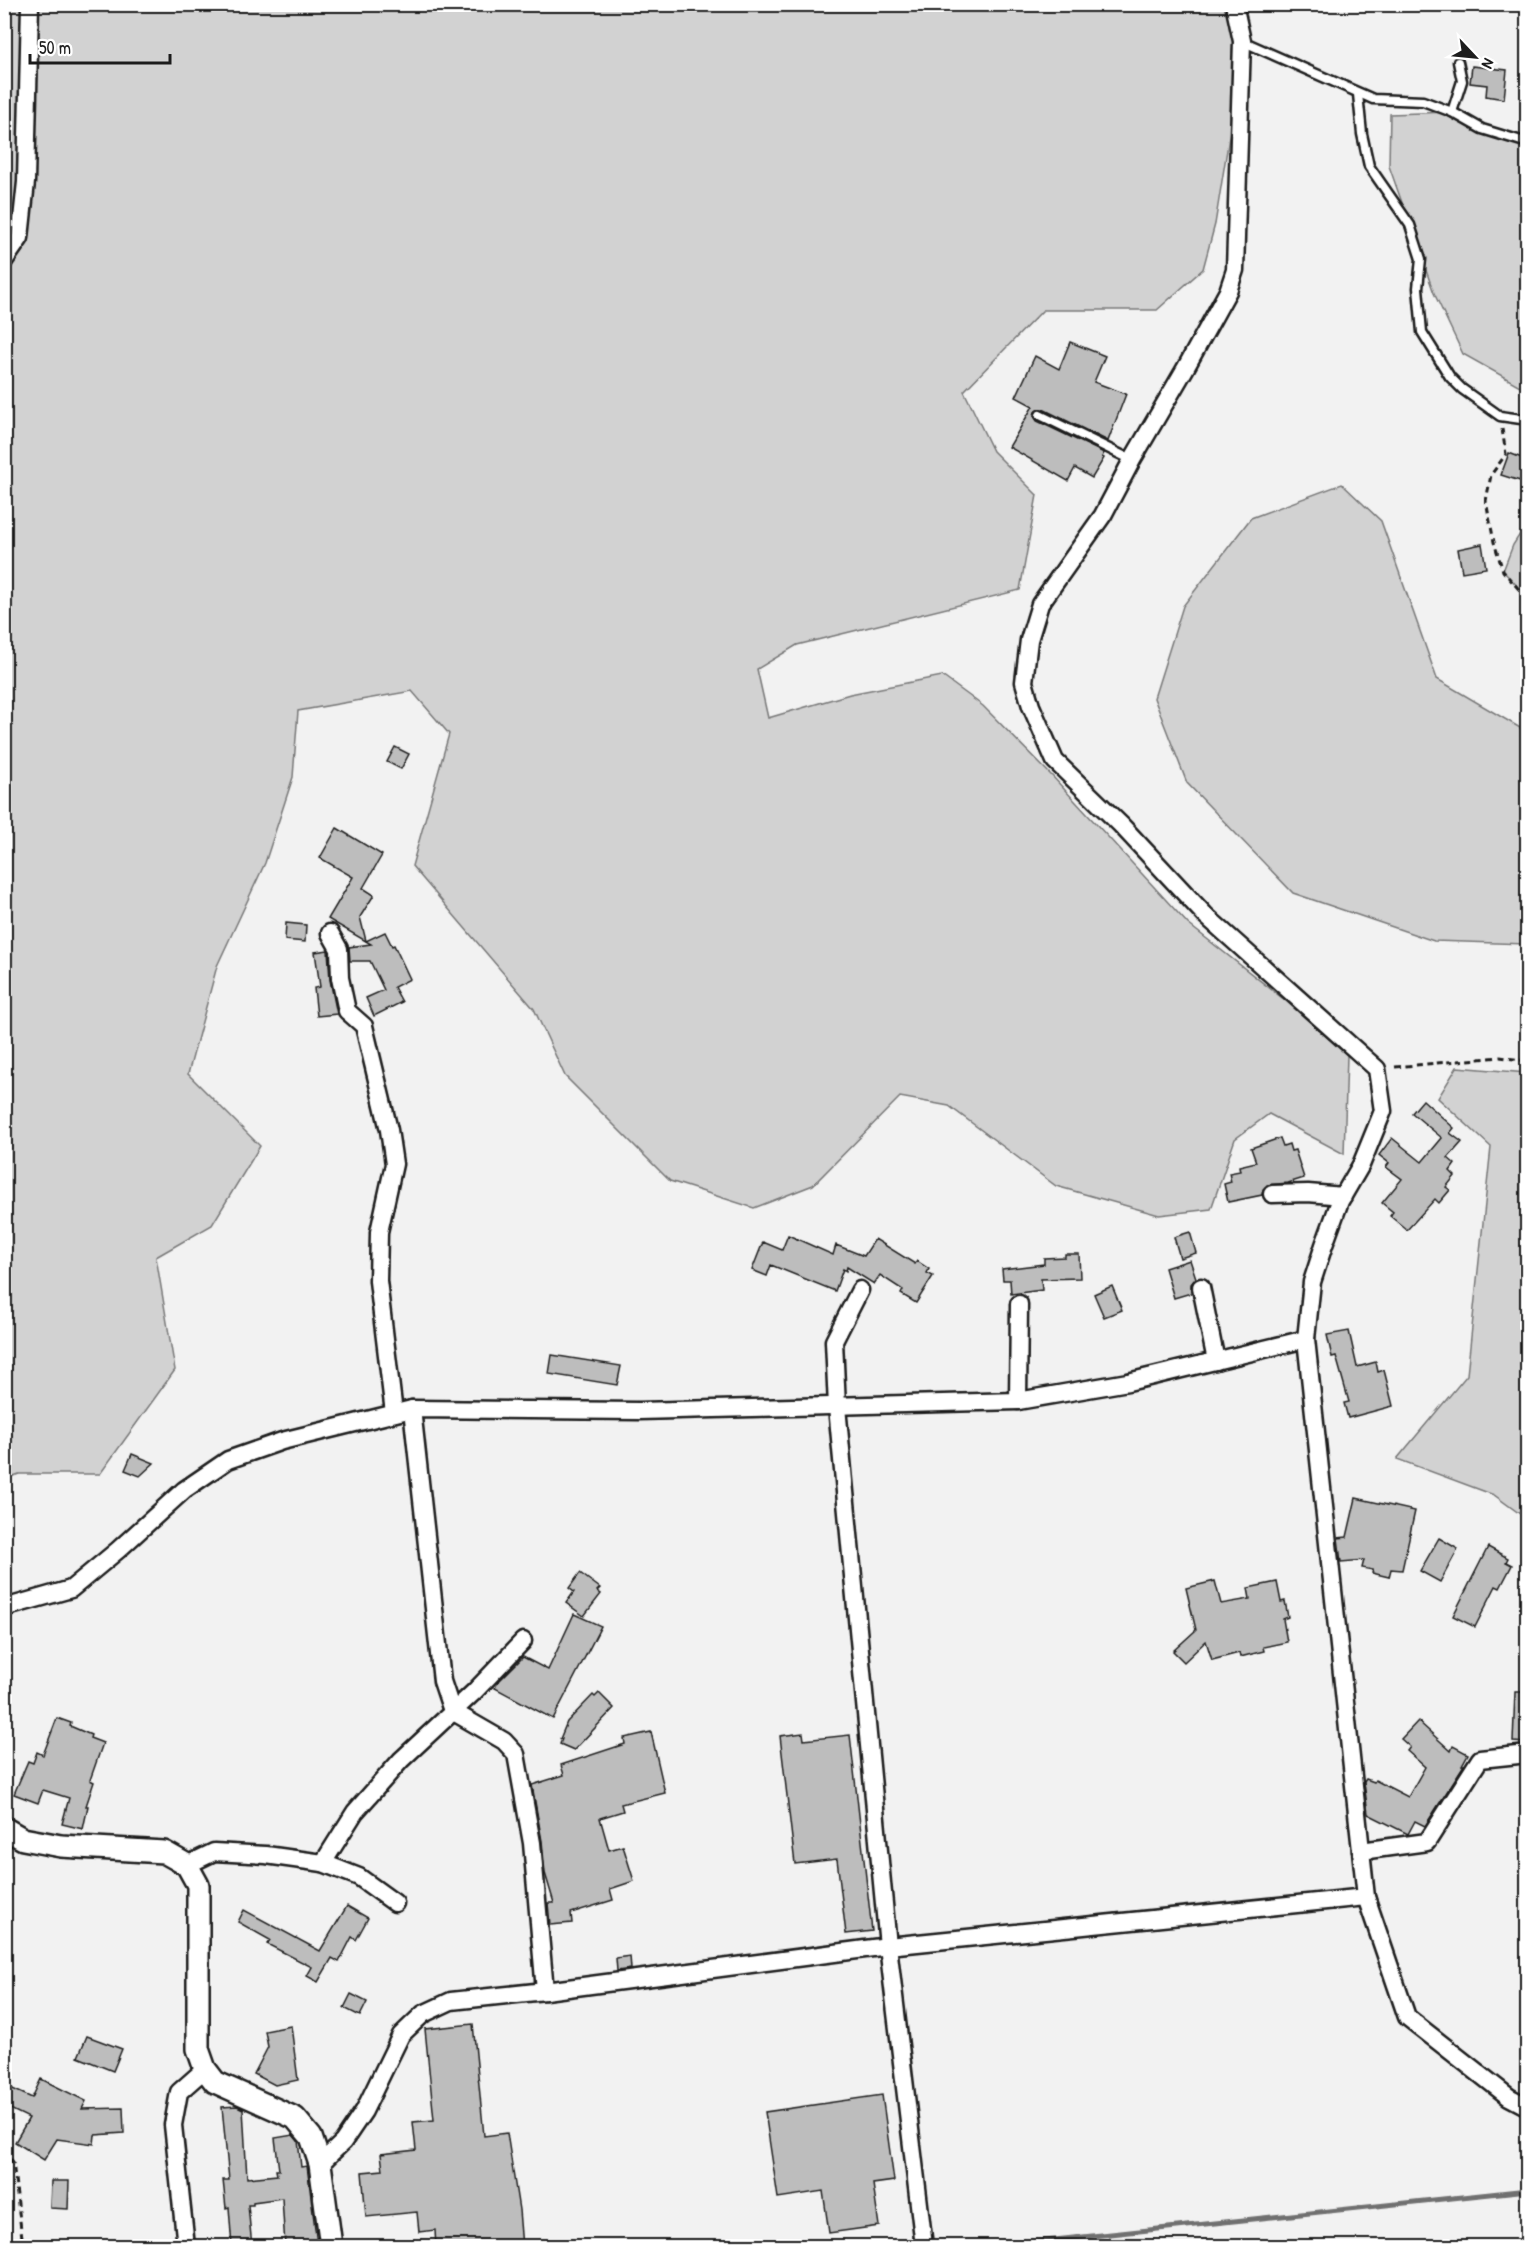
<svg xmlns="http://www.w3.org/2000/svg" width="1532" height="2251" font-family="'Patrick Hand',sans-serif">
<style>
.green{fill:#d2d2d2;stroke:#777;stroke-width:1.5}
.lines{fill:none;stroke-linecap:round;stroke-linejoin:round}
.stream{stroke:#707070;stroke-width:5}
.building{fill:#bdbdbd;stroke:#1c1c1c;stroke-width:1.5}
.service-casing{stroke:#1c1c1c;stroke-width:13}
.minor-casing{stroke:#1c1c1c;stroke-width:21}
.tertiary-casing{stroke:#1c1c1c;stroke-width:26}
.path{stroke:#1c1c1c;stroke-width:3;stroke-dasharray:6 4.5;stroke-linecap:butt}
.service{stroke:#fff;stroke-width:8}
.minor{stroke:#fff;stroke-width:16}
.tertiary{stroke:#fff;stroke-width:21}
</style>
<rect width="100%" height="100%" fill="#f2f2f2"/>
<filter id="ink" filterUnits="userSpaceOnUse"><feTurbulence type="fractalNoise" baseFrequency=".0167" numOctaves="2"/><feDisplacementMap in="SourceGraphic" scale="12" xChannelSelector="R" yChannelSelector="G"/><feConvolveMatrix kernelMatrix="1 2 1 2 8 2 1 2 1" color-interpolation-filters="sRGB"/></filter>
<g filter="url(#ink)">
<g class="green">
<polygon points="5,5 1239,5 1246,32 1215,224 1203,269 1157,310 1043,310 964,391 993,451 1037,495 1020,590 797,645 757,669 768,718 850,694 942,676 983,706 1053,777 1188,924 1286,1001 1347,1055 1344,1154 1269,1114 1235,1139 1211,1209 1159,1215 1056,1186 949,1106 900,1097 813,1185 754,1208 670,1181 565,1076 534,1009 412,866 449,734 412,691 298,711 293,777 265,863 217,966 188,1074 260,1146 212,1225 156,1257 175,1370 100,1474 19,1474 5,1479"/>
<polygon points="1452,112 1527,146 1527,390 1463,354 1434,293 1389,166 1390,114"/>
<polygon points="1342,484 1381,521 1437,679 1527,732 1527,944 1434,941 1293,893 1187,783 1154,698 1183,606 1251,518"/>
<polygon points="1527,523 1527,596 1503,571 1513,545"/>
<polygon points="1457,1067 1527,1073 1527,1519 1494,1495 1397,1459 1467,1375 1491,1147 1438,1098"/>
</g>
<g class="lines">
<polyline class="stream" points="997,2246 1528,2190"/>
</g>
<g class="building">
<polygon points="1472,66 1507,70 1504,99 1486,96 1487,85 1470,83"/>
<polygon points="1070,342 1105,356 1094,382 1126,394 1108,441 1043,409 1039,409 1035,412 1034,416 1037,421 1104,453 1102,457 1104,458 1092,478 1075,468 1068,481 1009,447 1033,406 1016,397 1035,356 1059,369"/>
<polygon points="1509,453 1527,460 1520,481 1501,475"/>
<polygon points="1482,544 1486,568 1462,572 1458,549"/>
<polygon points="395,747 409,754 401,769 387,762"/>
<polygon points="337,828 382,855 363,888 374,895 360,917 366,941 385,932 392,946 394,945 410,979 394,987 402,1002 374,1016 366,998 384,990 370,961 350,961 349,947 371,944 328,919 353,877 320,858"/>
<polygon points="286,923 306,925 305,942 285,940"/>
<polygon points="328,950 330,980 337,1014 317,1016 314,988 320,987 315,952"/>
<polygon points="1423,1100 1454,1128 1450,1133 1462,1142 1448,1158 1455,1164 1450,1171 1455,1176 1446,1187 1450,1190 1439,1203 1435,1199 1407,1230 1390,1216 1393,1212 1382,1203 1402,1179 1386,1167 1389,1163 1379,1155 1392,1138 1422,1162 1442,1138 1412,1113"/>
<polygon points="1280,1138 1283,1146 1289,1144 1291,1151 1295,1150 1304,1178 1288,1183 1267,1185 1263,1189 1262,1195 1228,1202 1224,1184 1231,1182 1229,1173 1240,1171 1239,1166 1256,1162 1251,1148"/>
<polygon points="1190,1232 1196,1253 1180,1258 1174,1237"/>
<polygon points="788,1235 833,1255 836,1245 864,1256 875,1239 915,1264 917,1261 929,1269 927,1273 933,1276 916,1303 901,1294 903,1290 880,1275 874,1284 847,1267 846,1271 843,1269 835,1291 771,1265 767,1276 752,1270 763,1242 782,1250"/>
<polygon points="1065,1254 1079,1254 1080,1278 1041,1279 1042,1290 1011,1294 1010,1280 1003,1280 1002,1269 1044,1264 1044,1258 1065,1257"/>
<polygon points="1190,1260 1196,1278 1191,1284 1191,1293 1174,1298 1165,1268"/>
<polygon points="1112,1286 1122,1310 1104,1317 1094,1294"/>
<polygon points="1349,1331 1357,1367 1376,1362 1378,1372 1384,1370 1393,1406 1348,1418 1344,1403 1349,1402 1336,1356 1332,1357 1327,1335"/>
<polygon points="552,1355 621,1366 617,1385 549,1374"/>
<polygon points="132,1454 154,1463 140,1476 125,1470"/>
<polygon points="1356,1498 1415,1511 1402,1570 1391,1569 1389,1577 1372,1573 1373,1570 1362,1568 1364,1560 1341,1562 1338,1538 1347,1537"/>
<polygon points="1439,1538 1458,1549 1440,1582 1420,1571"/>
<polygon points="1488,1547 1508,1558 1506,1562 1512,1565 1500,1588 1496,1586 1475,1627 1453,1616"/>
<polygon points="580,1573 600,1588 597,1591 601,1594 584,1616 566,1603 574,1592 569,1588"/>
<polygon points="1215,1581 1221,1604 1250,1599 1248,1588 1277,1582 1281,1602 1285,1601 1288,1617 1283,1619 1287,1642 1263,1647 1264,1651 1240,1657 1239,1653 1212,1660 1206,1641 1184,1662 1173,1651 1196,1630 1186,1588"/>
<polygon points="574,1614 601,1626 553,1719 495,1688 498,1682 523,1657 548,1670"/>
<polygon points="1515,1692 1527,1692 1527,1743 1513,1742"/>
<polygon points="599,1693 614,1708 574,1750 560,1744 562,1739 560,1739 567,1722 593,1695 595,1697"/>
<polygon points="57,1718 71,1723 70,1726 91,1735 90,1738 103,1743 90,1780 94,1782 86,1806 88,1806 83,1829 62,1824 69,1798 43,1790 38,1803 14,1794 28,1761 33,1763 37,1752 43,1755"/>
<polygon points="1418,1721 1451,1751 1453,1746 1468,1754 1462,1765 1464,1765 1425,1826 1415,1821 1408,1834 1368,1814 1364,1782 1366,1779 1374,1782 1375,1780 1408,1797 1425,1767 1407,1751 1410,1747 1401,1739"/>
<polygon points="651,1732 665,1793 621,1804 623,1811 600,1818 609,1850 623,1846 634,1881 610,1889 613,1900 571,1913 572,1923 550,1925 548,1903 554,1903 545,1873 542,1841 532,1785 564,1775 561,1765 625,1744 624,1738"/>
<polygon points="803,1733 804,1740 850,1735 872,1931 846,1934 837,1859 795,1864 780,1736"/>
<polygon points="347,1906 368,1918 356,1940 352,1937 339,1962 332,1958 318,1982 307,1976 312,1967 267,1944 270,1940 238,1922 244,1910 320,1951"/>
<polygon points="630,1956 631,1969 617,1971 616,1958"/>
<polygon points="351,1994 367,2002 360,2016 344,2008"/>
<polygon points="473,2024 484,2136 507,2133 519,2210 522,2247 436,2247 435,2230 419,2232 417,2212 366,2217 362,2172 383,2170 381,2154 416,2150 413,2122 434,2120 425,2029"/>
<polygon points="291,2026 298,2080 275,2085 254,2074 268,2047 265,2031"/>
<polygon points="87,2036 122,2049 113,2071 78,2057"/>
<polygon points="41,2079 86,2101 82,2109 123,2108 124,2133 95,2135 94,2144 57,2139 44,2160 15,2142 29,2118 4,2106 4,2085 32,2098"/>
<polygon points="882,2095 894,2181 873,2184 879,2226 829,2233 823,2191 778,2198 765,2112"/>
<polygon points="237,2106 243,2109 247,2178 277,2175 276,2170 279,2170 275,2138 293,2135 298,2141 301,2167 307,2166 317,2244 285,2246 282,2198 253,2202 253,2205 248,2205 252,2247 232,2247 229,2207 226,2208 223,2180 229,2180 222,2107"/>
<polygon points="51,2181 69,2181 68,2209 50,2208"/>
</g>
<g class="lines">
<defs>
<g id="service">
<polyline points="1242,41 1373,99 1423,101 1452,112 1482,129 1528,143"/>
<polyline points="1358,94 1362,134 1369,166 1410,225 1421,259 1418,288 1422,332 1450,377 1462,389 1500,416 1528,420"/>
<polyline points="1452,112 1462,81 1458,62"/>
<polyline points="1040,415 1132,460"/>
</g>
<g id="minor">
<polyline points="1234,4 1242,41 1235,270 1228,291 1185,369 1132,460 1103,515 1040,604 1029,640 1024,682 1031,706 1055,761 1121,825 1205,915 1377,1069 1383,1111 1361,1165 1340,1201 1324,1245 1312,1282 1306,1339 1366,1897 1407,2017 1509,2097 1528,2107"/>
<polyline points="4,261 20,238 26,182 30,4"/>
<polyline points="330,933 339,949 340,978 347,1011 364,1026 389,1130 394,1164 379,1232 378,1281 394,1413"/>
<polyline points="1272,1194 1308,1193 1343,1196"/>
<polyline points="1201,1287 1216,1361"/>
<polyline points="860,1290 834,1341 837,1407 888,1946 924,2246"/>
<polyline points="1018,1401 1019,1304"/>
<polyline points="412,1409 442,1681 452,1711 504,1741 516,1754 532,1843 545,1991"/>
<polyline points="4,1608 71,1589 118,1550 184,1490 228,1460 282,1441 412,1409 639,1411 1018,1401 1128,1382 1306,1339"/>
<polyline points="1361,1851 1427,1842 1480,1759 1528,1754"/>
<polyline points="323,1863 355,1812 401,1760 474,1692 523,1641"/>
<polyline points="187,1865 214,1852 266,1855 323,1863 359,1877 395,1903"/>
<polyline points="320,2164 343,2142 364,2111 401,2035 423,2014 451,2001 545,1991 888,1946 1366,1897"/>
<polyline points="186,2246 173,2125 179,2092 205,2069"/>
</g>
<polyline id="tertiary" points="4,1828 23,1839 61,1846 164,1852 187,1865 198,1885 198,2049 205,2069 215,2082 295,2118 311,2137 320,2164 331,2246"/>
</defs>
<use href="#service" class="service-casing"/>
<use href="#minor" class="minor-casing"/>
<use href="#tertiary" class="tertiary-casing"/>
<g class="path">
<polyline points="1502,429 1506,454 1491,475 1486,501 1494,542 1503,571 1528,600"/>
<polyline points="1395,1067 1500,1057 1528,1061"/>
<polyline points="4,2151 13,2162 23,2246"/>
</g>
<use href="#service" class="service"/>
<use href="#minor" class="minor"/>
<use href="#tertiary" class="tertiary"/>
</g>
</g>
<rect width="1532" height="2251" fill="none" stroke="#fff" stroke-width="24"/>
<rect x="12" y="12" width="1508" height="2227" fill="none" stroke="#1c1c1c" stroke-width="2" filter="url(#ink)"/>
<g transform="translate(1475 57) rotate(116)" stroke="#ffffff" stroke-width="4.5" paint-order="stroke">
<path d="M0-4.5L10 22L0 15L-10 22Z" fill="#1c1c1c"/>
<text y="-9" font-size="16" font-weight="bold" text-anchor="middle" fill="#1c1c1c">N</text>
</g>
<path d="M30 54v9h140v-9" fill="none" stroke="#1c1c1c" stroke-width="3"/>
<text x="39" y="54" font-size="18" fill="#1c1c1c" stroke="#ffffff" stroke-width="4.5" paint-order="stroke">50 m</text>
</svg>
